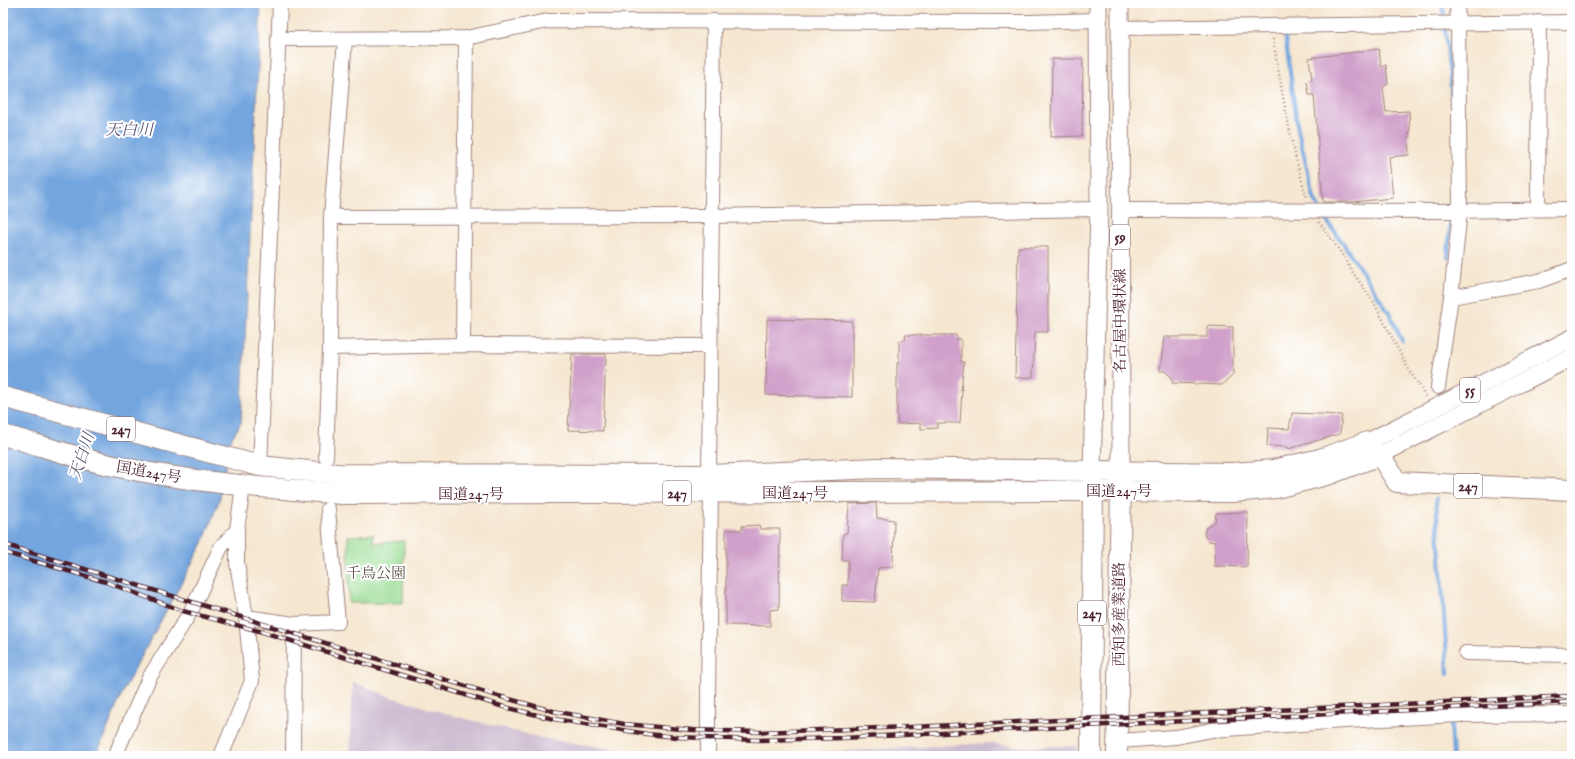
<svg xmlns="http://www.w3.org/2000/svg" width="1575" height="759" font-family="'IM FELL English','Noto Serif JP',serif">
<style>
.industrial{fill:#cebed1}
.green{fill:#98db92;stroke:#717d5e}
.water{fill:#73a5de;stroke:#5e6284}
.lines{fill:none;stroke-linecap:round;stroke-linejoin:round}
.stream{stroke:#73a5de;stroke-width:4}
.building{fill:#d0a0ca}
.minor-casing{stroke:#a0837e;stroke-width:16}
.major-casing{stroke:#a0837e;stroke-width:19}
.highway-casing{stroke:#a0837e;stroke-width:22}
.path{stroke:#a0837e;stroke-width:2.5;stroke-dasharray:1 3;stroke-linecap:butt}
.minor{stroke:#fff;stroke-width:14}
.major{stroke:#fff;stroke-width:17}
.highway{stroke:#fff;stroke-width:20}
.rail-casing{stroke:#4a1f2b;stroke-width:4.5}
.rail{stroke:#fff;stroke-width:3;stroke-dasharray:9;stroke-linecap:butt}
.labels{text-anchor:middle;stroke-width:4;stroke-linejoin:round;paint-order:stroke}
.shield{fill:#fff;stroke:#80626b;stroke-width:1}
.shield-label{font-size:14px;font-weight:bold;fill:#4a1f2b}
.street-label{font-size:15px;fill:#4a1f2b;stroke:#fff}
.park-label{font-size:15px;fill:#61574a;stroke:#fff}
.water-label{font-size:16px;font-style:italic;fill:#5a5573;stroke:#fff}
</style>
<rect width="100%" height="100%" fill="#fff"/>
<filter id="ink" filterUnits="userSpaceOnUse"><feTurbulence type="fractalNoise" baseFrequency=".025" numOctaves="2"/><feDisplacementMap in="SourceGraphic" scale="8" xChannelSelector="R" yChannelSelector="G"/><feConvolveMatrix kernelMatrix="1 2 1 2 8 2 1 2 1" color-interpolation-filters="sRGB"/></filter>
<filter id="wash" filterUnits="userSpaceOnUse"><feTurbulence type="fractalNoise" baseFrequency=".012" numOctaves="4" result="noise"/><feDisplacementMap in="SourceGraphic" scale="16" xChannelSelector="R" yChannelSelector="G"/><feGaussianBlur stdDeviation="0.9" result="paint"/><feColorMatrix in="noise" values="0 0 0 0 0 0 0 0 0 0 0 0 0 0 0 0 0 1.4 0 .05"/><feComposite in="paint" operator="in"/></filter>
<g filter="url(#wash)">
<rect width="100%" height="100%" fill="#f5e7d0"/>
<g class="industrial">
<polygon points="353,682 391,697 451,715 542,738 629,752 664,756 716,755 716,756 350,756"/>
<polygon points="990,743 1021,747 1077,746 1076,756 723,756 850,751"/>
</g>
<polygon class="green" points="373,534 373,543 404,541 403,603 349,603 348,536"/>
<polygon class="water" points="3,3 261,3 241,423 230,441 220,498 203,543 124,689 96,756 3,756"/>
<g class="lines">
<g class="stream">
<polyline points="1442,3 1444,15"/>
<polyline points="1284,28 1298,130 1314,198 1319,208"/>
<polyline points="1445,28 1452,98"/>
<polyline points="1322,214 1347,249 1390,314 1402,341"/>
<polyline points="1448,258 1453,179"/>
<polyline points="1436,499 1448,674"/>
<polyline points="1451,724 1453,756"/>
</g>
</g>
<g id="blocks">
<g class="building">
<polygon points="1379,49 1381,67 1386,65 1388,84 1383,87 1386,112 1409,111 1410,134 1408,134 1409,155 1389,157 1393,198 1352,202 1323,202 1314,95 1309,95 1307,82 1312,80 1309,58"/>
<polygon points="1052,59 1083,59 1082,136 1051,137"/>
<polygon points="1018,247 1048,247 1048,332 1035,332 1033,377 1015,378"/>
<polygon points="767,319 852,321 852,397 766,395"/>
<polygon points="1207,326 1233,327 1233,375 1222,385 1172,383 1172,378 1165,371 1160,371 1164,337 1207,337"/>
<polygon points="905,335 956,335 957,339 961,339 961,362 964,362 961,390 962,389 960,423 937,423 937,428 921,429 921,423 897,424 897,363 899,363 899,341 906,339"/>
<polygon points="572,354 606,354 603,431 568,430"/>
<polygon points="1292,413 1342,415 1340,434 1288,449 1288,447 1267,446 1268,428 1289,429"/>
<polygon points="876,503 877,518 894,520 893,567 878,568 875,602 842,601 842,585 848,585 848,560 842,560 843,534 847,533 849,504"/>
<polygon points="1248,512 1247,567 1214,566 1215,542 1209,541 1205,537 1204,533 1206,528 1215,522 1216,513"/>
<polygon points="759,525 760,529 780,529 779,609 770,610 770,626 726,625 726,530 742,530 742,526"/>
</g>
</g>
</g>
<g filter="url(#ink)">
<use href="#blocks" fill-opacity="0" stroke="#a0837e" stroke-width="1"/>
<g class="lines">
<defs>
<g id="minor">
<polyline points="1119,28 1572,22"/>
<polyline points="278,39 466,38 547,21 1029,22 1097,20"/>
<polyline points="1538,209 1539,22"/>
<polyline points="1120,210 1446,211 1572,209"/>
<polyline points="331,217 712,216 1099,209"/>
<polyline points="1451,297 1539,281 1572,269"/>
<polyline points="463,345 466,38"/>
<polyline points="330,348 463,345 710,346"/>
<polyline points="1438,387 1451,297 1460,211 1458,23 1457,3"/>
<polyline points="326,457 330,348 331,217 345,39"/>
<polyline points="260,466 280,3"/>
<polyline points="709,475 714,21"/>
<polyline points="243,486 237,530 237,563 246,617"/>
<polyline points="1466,653 1572,655"/>
<polyline points="1118,741 1176,737 1212,730 1344,721 1459,715 1572,714"/>
<polyline points="115,756 149,678 191,611 221,547 237,530"/>
<polyline points="221,756 252,681 246,617 294,624 338,622 328,509"/>
<polyline points="293,756 294,624"/>
<polyline points="708,756 708,693 711,493"/>
</g>
<g id="major">
<polyline points="1120,3 1121,471"/>
<polyline points="1368,442 1572,338"/>
<polyline points="1380,455 1572,357"/>
<polyline points="1092,470 1099,209 1098,3"/>
</g>
<g id="highway">
<polyline points="3,397 260,466 337,474 709,475 879,468 1232,473 1273,470 1320,459 1368,442"/>
<path d="M3 435C40 445 77 458 114 466 189 482 265 488 342 494L1058 491 1233 492 1276 488 1330 474 1380 455 1397 482 1572 490"/>
<polyline points="1091,756 1093,478"/>
<polyline points="1117,756 1121,478"/>
</g>
</defs>
<use href="#minor" class="minor-casing"/>
<use href="#major" class="major-casing"/>
<use href="#highway" class="highway-casing"/>
<g class="path">
<path d="M1273 39C1282 92 1291 146 1307 198"/>
<polyline points="1319,222 1346,260 1351,270 1373,301 1410,372 1420,386 1425,397"/>
</g>
<use href="#minor" class="minor"/>
<use href="#major" class="major"/>
<use href="#highway" class="highway"/>
<defs>
<g id="rail">
<polyline points="3,544 498,696 553,711 624,724 692,730 758,732 912,727 1572,696"/>
<polyline points="3,552 106,582 183,611 263,632 504,707 554,719 647,734 677,737 758,740 843,738 1572,702"/>
</g>
</defs>
<use href="#rail" class="rail-casing"/>
<use href="#rail" class="rail"/>
</g>
</g>
<g class="labels">
<g class="shield">
<rect x="1110" y="225" width="20" height="24" rx="3"/>
<rect x="1460" y="378" width="20" height="24" rx="3"/>
<rect x="107" y="417" width="28" height="24" rx="3"/>
<rect x="1454" y="474" width="28" height="24" rx="3"/>
<rect x="663" y="481" width="28" height="24" rx="3"/>
<rect x="1078" y="601" width="28" height="24" rx="3"/>
</g>
<g class="shield-label">
<text x="1120" y="242">59</text>
<text x="1470" y="395">55</text>
<text x="121" y="434">247</text>
<text x="1468" y="491">247</text>
<text x="677" y="498">247</text>
<text x="1092" y="618">247</text>
</g>
<g class="street-label">
<text transform="translate(1120 321) rotate(-90)" y="5">名古屋中環状線</text>
<text transform="translate(149 472) rotate(10)" y="5">国道247号</text>
<text x="1119" y="496">国道247号</text>
<text x="795" y="498">国道247号</text>
<text x="471" y="499">国道247号</text>
<text transform="translate(1119 614) rotate(-90)" y="5">西知多産業道路</text>
</g>
<g class="park-label">
<text x="376" y="578">千鳥公園</text>
</g>
<g class="water-label">
<text x="129" y="135">天白川</text>
<text transform="translate(81 456) rotate(-72)" y="6">天白川</text>
</g>
</g>
<rect width="1575" height="759" fill="none" stroke="#fff" stroke-width="16"/>
</svg>
